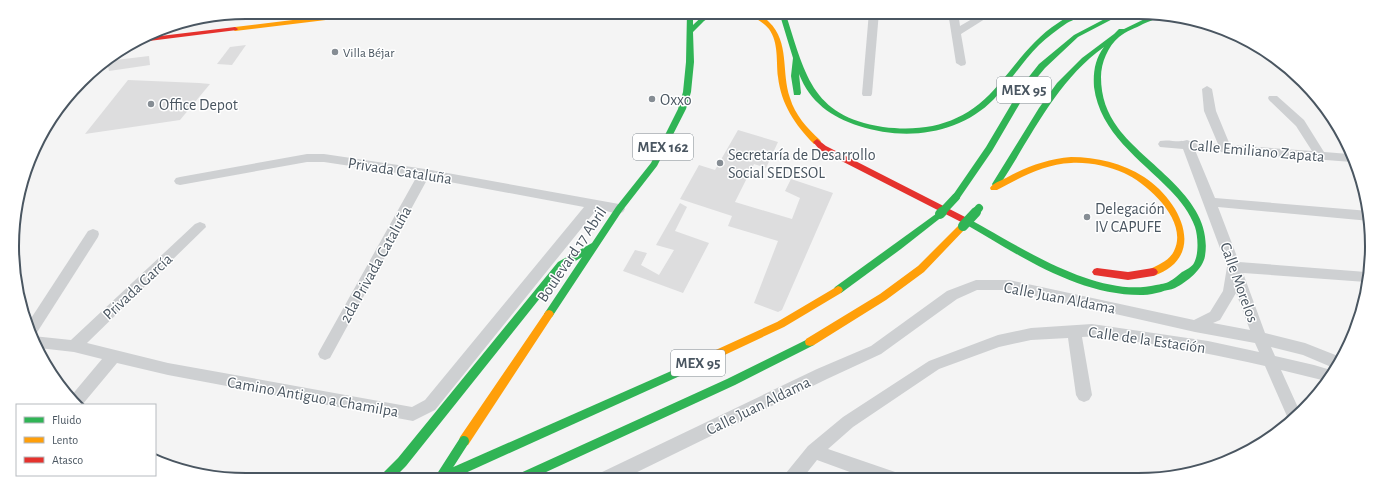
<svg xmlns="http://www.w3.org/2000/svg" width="1384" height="492" font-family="'Alegreya Sans',sans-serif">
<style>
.building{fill:#ddddde}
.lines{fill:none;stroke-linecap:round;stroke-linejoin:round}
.street{fill:#ced0d2;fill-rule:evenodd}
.fast{fill:#30b455;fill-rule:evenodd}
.slow{fill:#ff9f0a;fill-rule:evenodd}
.jam{fill:#e5322d;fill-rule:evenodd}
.fast-bridge-far1{stroke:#30b455;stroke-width:8}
.fast-bridge{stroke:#30b455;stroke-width:10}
.poi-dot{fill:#868d94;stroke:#fff;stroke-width:1.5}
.labels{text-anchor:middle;stroke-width:3;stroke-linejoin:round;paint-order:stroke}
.far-poi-label{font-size:13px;fill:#4a5661;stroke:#fff;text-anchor:start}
.shield{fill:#fff;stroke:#808990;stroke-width:1}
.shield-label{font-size:15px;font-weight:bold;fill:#4a5661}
.poi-label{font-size:16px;fill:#4a5661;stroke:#fff;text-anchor:start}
.street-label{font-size:16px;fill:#4a5661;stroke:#fff}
.rim{fill:none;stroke:#4a5661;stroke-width:2}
</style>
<rect width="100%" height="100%" fill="#f4f4f4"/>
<g class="building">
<polygon points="246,45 232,65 217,64 230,47"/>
<polygon points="149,56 150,65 109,71 107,61"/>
<polygon points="128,80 199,83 210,84 180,120 85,134"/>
<polygon points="738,130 778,142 766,168 754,164 735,202 792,219 800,198 785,191 791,179 833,193 782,310 778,312 754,303 778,241 728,226 732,216 680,199 699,165 715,170"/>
<polygon points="680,203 687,207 675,231 709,243 683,293 623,271 635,250 647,253 641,265 659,275 674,250 656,245"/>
</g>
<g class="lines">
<g class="street">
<polygon points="821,12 831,12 826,18 823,19 818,16"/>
<polygon points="869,12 879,12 872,94 871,96 863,96 862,94"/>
<polygon points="948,12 958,12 960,26 984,12 996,12 961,34 966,63 965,65 961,66 956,63"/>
<path d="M1207 86 1212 89 1216 111 1230 145 1312 151 1296 126 1269 100 1268 98 1269 96H1277L1304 120 1324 152 1349 154 1352 162 1195 150 1215 198 1369 211 1370 221 1218 207 1239 262 1366 272V282L1243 273 1265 333 1305 343 1343 358 1336 369 1303 355 1271 347 1275 356 1314 365 1334 371 1326 381 1281 370 1300 412 1290 423 1265 366C1221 356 1176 347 1131 341 1115 339 1099 335 1082 337L1092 395 1089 400 1084 402 1079 400 1076 395 1068 338 1031 340 999 347 939 369 853 427 828 449 898 473 900 479H869L817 460 802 479H784L786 473 808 446 843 417 929 361 998 335 1031 328 1092 324 1208 341 1259 352 1255 343 1195 332 1009 290H977L957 299 881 354 827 379 623 479H598L600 473 817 369 871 346 947 291 976 280H1009L1194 320 1210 312 1223 291 1227 267 1183 149 1160 147 1158 144 1160 141C1169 139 1178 143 1187 140L1192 142 1218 144 1204 111 1202 89ZM1236 293 1250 330 1213 323 1220 320Z"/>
<polygon points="307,154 324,154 425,169 619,204 623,206 625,209 623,212 619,214 597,209 435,410 413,421 168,375 117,363 82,405 80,405 71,396 102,359 74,352 39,348 33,336 71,340 195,224 200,222 205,224 206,227 87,343 168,363 412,407 425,400 584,207 428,178 330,358 325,360 320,358 318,354 320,350 417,176 324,162 307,162 180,185 176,184 174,181 176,178 180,177"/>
<polygon points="93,229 98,231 99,234 98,237 36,334 33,335 28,323 88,231"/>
</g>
<g class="fast">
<path d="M687 12H693V25C701 17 708 12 718 12L704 21 693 32 694 62 691 92 686 109 657 166 622 211 552 317 549 318 546 317 544 314 582 257 564 268 406 466 392 480H378L380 476 398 458 558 262 592 243 616 207 651 163 678 109 683 92 686 62Z"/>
<path d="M779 12H785C805 72 810 116 883 127 931 133 969 121 999 84 1018 62 1033 39 1058 23 1067 17 1075 12 1085 12 1081 17 1073 20 1067 23 1057 30 1047 37 1039 45 1022 62 1010 82 994 99 959 135 905 141 859 126 831 117 810 102 799 74L801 93 800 95H794L791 76 793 58Z"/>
<polygon points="1118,12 1126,12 1078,37 1045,68 1030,86 992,151 959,199 953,199 952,197 953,195 986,147 1024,83 1039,64 1074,35"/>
<path d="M1155 14 1162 15C1157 19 1149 21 1143 24 1136 28 1126 31 1119 37 1108 46 1101 63 1101 77 1101 97 1107 113 1118 128 1147 167 1214 199 1205 256 1203 269 1187 282 1175 288 1171 290 1165 290 1161 292 1155 293 1149 295 1143 295 1078 296 1019 255 965 224L964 222 965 220H971C1020 247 1098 299 1156 285 1160 284 1166 284 1170 281 1174 279 1178 275 1182 272 1186 270 1192 267 1194 263 1199 254 1198 236 1195 227 1190 213 1180 200 1170 190 1140 159 1100 133 1094 87 1093 72 1095 59 1104 47 1055 82 1031 138 999 186H993L992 184 1039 108 1057 83 1082 58 1114 34 1119 29H1124Z"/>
<polygon points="940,211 943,212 944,214 943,216 901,249 841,293 835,293 833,290 835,287"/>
<polygon points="810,338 814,339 815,342 814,345 735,385 531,479 515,479 516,475 727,379"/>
<polygon points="678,368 682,369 683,372 682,375 450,480 432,480 433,476"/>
</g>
<g class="slow">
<polygon points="358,12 378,12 375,14 235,31 232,29 235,27"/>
<path d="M748 12C757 12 763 15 769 22 790 42 781 72 790 98 795 115 807 128 820 140L821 142 820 144H814C795 125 781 104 778 77 776 62 779 43 769 29 763 21 754 19 748 12Z"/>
<path d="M1071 157C1097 157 1122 163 1144 177 1180 200 1209 257 1153 276L1150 275 1148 272 1150 269C1158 265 1169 261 1174 251 1189 221 1148 184 1124 173 1108 166 1089 162 1071 163 1044 164 1020 178 997 190H991L990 188C993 183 1000 181 1006 178 1026 167 1047 159 1071 157Z"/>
<polygon points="963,223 966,224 967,226 966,228 924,272 886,300 814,345 810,346 806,345 805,342 806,339 880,294 918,266 960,224"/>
<polygon points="838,286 841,287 843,290 841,293 784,327 682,375 678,376 674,375 673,372 674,369 777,322"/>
<polygon points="549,310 552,311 554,314 552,317 468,445 464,446 460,445 459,441 460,437 546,311"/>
</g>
<g class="jam">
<polygon points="235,27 238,29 237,30 141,42 138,41 144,38"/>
<polygon points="817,139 826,146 971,220 972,222 968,225 965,224 820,150 813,142"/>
<polygon points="1097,268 1128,272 1153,268 1156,269 1158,272 1156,275 1153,276 1128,280 1094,275 1092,272 1094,269"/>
</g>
<g class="fast-bridge-far1">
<polyline points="941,213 956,197"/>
<polyline points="975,213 979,208"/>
</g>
<g class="fast-bridge">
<polyline points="940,214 942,212"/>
<polyline points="963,226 976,212"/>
<polyline points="439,480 464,441"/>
</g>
</g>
<g class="poi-dot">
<circle cx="335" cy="52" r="4"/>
<circle cx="652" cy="99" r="4"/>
<circle cx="151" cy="104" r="4"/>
<circle cx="720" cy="163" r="4"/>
<circle cx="1087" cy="217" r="4"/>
</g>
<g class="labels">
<g class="far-poi-label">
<text x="343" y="57">Villa Béjar</text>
</g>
<g class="shield">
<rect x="997" y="77" width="54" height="26" rx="3"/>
<rect x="633" y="134" width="60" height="26" rx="3"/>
<rect x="671" y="350" width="54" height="26" rx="3"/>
</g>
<g class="shield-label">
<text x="1024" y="95">MEX 95</text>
<text x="663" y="152">MEX 162</text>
<text x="698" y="368">MEX 95</text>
</g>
<g class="poi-label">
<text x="660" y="105">Oxxo</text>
<text x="159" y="110">Office Depot</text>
<text x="728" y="160">Secretaría de Desarrollo<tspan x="728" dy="18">Social SEDESOL</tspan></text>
<text x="1095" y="214">Delegación<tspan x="1095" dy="18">IV CAPUFE</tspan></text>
</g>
<g class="street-label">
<text transform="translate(1257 150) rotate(5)" y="6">Calle Emiliano Zapata</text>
<text transform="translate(400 170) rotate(9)" y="6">Privada Cataluña</text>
<text transform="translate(571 254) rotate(-56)" y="6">Boulevard 17 Abril</text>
<text transform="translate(375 264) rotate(-61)" y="6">2da Privada Cataluña</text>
<text transform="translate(1240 282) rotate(70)" y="6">Calle Morelos</text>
<text transform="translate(137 286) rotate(-43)" y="6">Privada García</text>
<text transform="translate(1060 297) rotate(11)" y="6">Calle Juan Aldama</text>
<text transform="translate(1147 339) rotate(8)" y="6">Calle de la Estación</text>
<text transform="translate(313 396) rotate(10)" y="6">Camino Antiguo a Chamilpa</text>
<text transform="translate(758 405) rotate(-26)" y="6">Calle Juan Aldama</text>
</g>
</g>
<path d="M0 0H1384V492H0ZM246 19H1138A227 227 0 0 1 1365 246V246A227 227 0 0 1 1138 473H246A227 227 0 0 1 19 246V246A227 227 0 0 1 246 19Z" fill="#fff" fill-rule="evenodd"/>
<path class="rim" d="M246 19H1138A227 227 0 0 1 1365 246V246A227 227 0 0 1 1138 473H246A227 227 0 0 1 19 246V246A227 227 0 0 1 246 19Z"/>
<rect x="16" y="404" width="140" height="72" fill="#ffffff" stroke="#b7bbc0"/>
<rect x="24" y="417" width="20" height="6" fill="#30b455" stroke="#b7bbc0"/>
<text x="52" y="424" font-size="12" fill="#4a5661">Fluido</text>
<rect x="24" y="437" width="20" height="6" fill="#ff9f0a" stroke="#b7bbc0"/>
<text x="52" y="444" font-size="12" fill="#4a5661">Lento</text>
<rect x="24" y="457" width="20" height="6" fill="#e5322d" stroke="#b7bbc0"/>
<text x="52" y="464" font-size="12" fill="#4a5661">Atasco</text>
</svg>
